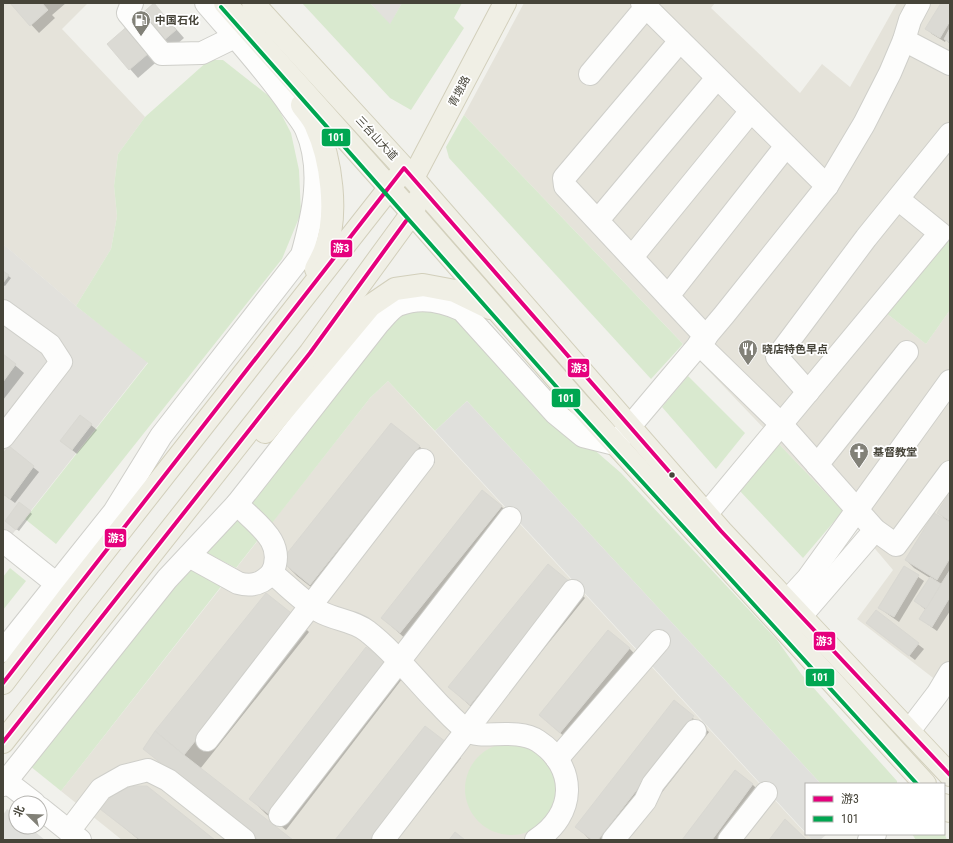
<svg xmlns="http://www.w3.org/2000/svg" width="953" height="843" font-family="'Roboto Condensed','Noto Sans SC',sans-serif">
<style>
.residential{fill:#e5e3da}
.industrial{fill:#e2e1dc}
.green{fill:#d9e9cf}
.parking{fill:#e0e0dc}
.shadow{fill:#0003}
.building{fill:#dbdad4;stroke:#d9d8d2}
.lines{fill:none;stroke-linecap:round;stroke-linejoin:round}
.minor-casing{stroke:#cfcfca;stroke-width:24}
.major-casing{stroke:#d2cfbb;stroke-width:24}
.minor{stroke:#fdfdfc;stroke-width:22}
.major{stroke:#f0efe5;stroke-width:22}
.bus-1-casing{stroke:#fff;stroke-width:7}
.bus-2-casing{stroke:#fff;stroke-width:7}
.bus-1{stroke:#e5007d;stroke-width:4}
.bus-2{stroke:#00a651;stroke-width:4}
.bus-dot{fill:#464439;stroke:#fff;stroke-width:1.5}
.labels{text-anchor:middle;stroke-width:3.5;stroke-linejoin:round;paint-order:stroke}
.poi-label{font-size:11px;font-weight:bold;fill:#464439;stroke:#fff;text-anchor:start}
.street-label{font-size:11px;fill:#464439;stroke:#fff}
.line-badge{stroke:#fff;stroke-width:1.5}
.badge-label{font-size:11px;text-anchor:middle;font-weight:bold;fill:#fff}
</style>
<rect width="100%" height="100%" fill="#f1f1ec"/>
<g class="residential">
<polygon points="3,3 88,3 62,29 145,117 118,154 114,186 117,216 111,249 76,306 3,244"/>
<polygon points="524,3 715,3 711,8 800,93 822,64 850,87 897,3 950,3 950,227 886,313 926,344 950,310 950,691 857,619 893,570 843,511 464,115"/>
<polygon points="388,381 806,834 813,840 122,840 61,791 370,398"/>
</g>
<g class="industrial">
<polygon points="370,3 402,3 390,25"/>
<polygon points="3,244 76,306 148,362 3,546"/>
</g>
<g class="green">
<polygon points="302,3 370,3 390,24 402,3 462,3 454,18 464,28 411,110 390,98"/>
<polygon points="209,60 223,60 274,100 291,133 299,170 301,213 282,259 56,544 25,519 148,363 76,306 111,249 117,216 114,186 118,154 145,117"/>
<polygon points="464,115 683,344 651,379 449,158 446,147"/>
<polygon points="950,227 950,310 926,344 886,313"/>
<polygon points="418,310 453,315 591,447 621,473 777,640 802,675 897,781 897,784 821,784 467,401 435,431 388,381 370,398 269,527 248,503 384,330 400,316"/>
<polygon points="688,376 745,433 716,469 662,407"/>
<polygon points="776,441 843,511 803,558 739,490"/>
<polygon points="240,515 261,536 236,568 207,553"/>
<polygon points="194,567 223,584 61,791 30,766 185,572"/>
<polygon points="10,568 26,581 3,610 3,577"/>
<circle cx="511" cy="789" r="46"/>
<polygon points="944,832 947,840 916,840 912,834 944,834"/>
</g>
<g class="parking">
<polygon points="467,401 821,784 806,784 806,833 435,431"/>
<polygon points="7,809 16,816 16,827 29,827 45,840 3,840 3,815"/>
<polygon points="807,834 827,834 820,840 812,840"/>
</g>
<g class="shadow">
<polygon points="11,3 66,3 52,15 55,18 39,33"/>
<polygon points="942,3 950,3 950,44 946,40 945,42 932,34 927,29"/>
<polygon points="162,13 184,38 138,78 108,44"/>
<polygon points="3,272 11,278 5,286 3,285"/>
<polygon points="3,355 24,373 3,400"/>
<polygon points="391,424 420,447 435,462 326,599 297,576 282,561"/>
<polygon points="91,425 97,430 77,454 61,441"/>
<polygon points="9,448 39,472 15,503 3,494 3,456"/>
<polygon points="950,497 950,611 937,631 920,619 926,610 915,601 930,578 914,568 906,560 945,519 938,512"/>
<polygon points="501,506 516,522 416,648 382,618"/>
<polygon points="30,512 32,514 19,531 8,523"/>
<polygon points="904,567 924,581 899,622 879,608"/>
<polygon points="569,583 585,598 486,720 449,687"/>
<polygon points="876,612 924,649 915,660 873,628"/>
<polygon points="294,617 309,632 200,769 291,840 257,840 144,749"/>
<polygon points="367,648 402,679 286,830 266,814 251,799"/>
<polygon points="629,648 644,664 576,747 540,715"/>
<polygon points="674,702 709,732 625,840 590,840 577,827"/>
<polygon points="446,743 461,758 397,840 337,840"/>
<polygon points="735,771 753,785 768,800 738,840 684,840"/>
<polygon points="102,809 214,840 139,840"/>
</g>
<g class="building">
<polygon points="10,3 42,3 48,10 30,26"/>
<polygon points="154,3 176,30 129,70 107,44"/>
<polygon points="941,3 950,3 950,21 940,38 925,29"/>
<polygon points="950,28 950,43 944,39"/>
<polygon points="3,271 9,275 3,283"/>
<polygon points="3,354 16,364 3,382"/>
<polygon points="80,415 92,424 72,450 60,441"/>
<polygon points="391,423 420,446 310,585 281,561"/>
<polygon points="9,446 34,466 10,499 3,494 3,454"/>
<polygon points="482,490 502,506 400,633 381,618"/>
<polygon points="948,495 950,496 950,521 937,513"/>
<polygon points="19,502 31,511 16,530 5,521"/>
<polygon points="934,513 950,522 950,558 937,580 905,560"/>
<polygon points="548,564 570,582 470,705 448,687"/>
<polygon points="904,566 919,575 894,617 878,608"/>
<polygon points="950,570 950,597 932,627 919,619"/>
<polygon points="930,577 941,584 926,609 914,601"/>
<polygon points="266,593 295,616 184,755 155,731"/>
<polygon points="876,610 919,643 909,656 866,623"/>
<polygon points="608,630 630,648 560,733 539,715"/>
<polygon points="366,647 388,663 270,815 249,799"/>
<polygon points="674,700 694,716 598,840 592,840 575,827"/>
<polygon points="425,726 446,742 370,840 335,840"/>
<polygon points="155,731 184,755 293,840 258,840 143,749"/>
<polygon points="735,770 753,784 712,840 682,840"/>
<polygon points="131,786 147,786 215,840 140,840 100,809 113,795"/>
<polygon points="785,819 807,840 769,840"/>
<polygon points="455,832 465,840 449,840"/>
</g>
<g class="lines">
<defs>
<g id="minor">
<polyline points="132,3 128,13 162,54 202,53 247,31"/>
<polyline points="642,3 827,186"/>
<polyline points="904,40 950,64"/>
<polyline points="680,41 564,178 565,186 706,337"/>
<polyline points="590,74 646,7"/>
<polyline points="598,220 717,78"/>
<polyline points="632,257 751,111"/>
<polyline points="668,296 786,146"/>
<polyline points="3,311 50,345 61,362 3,437"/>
<polyline points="699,344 781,424 875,530 896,545 950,472"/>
<polyline points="808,392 777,357 866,238 950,134"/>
<polyline points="817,465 907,352"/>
<path d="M237 504C256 524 287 542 272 573 287 585 302 601 319 611 334 620 353 620 367 631 393 651 414 678 437 702 447 712 456 723 468 731 480 740 516 727 538 741 578 767 576 815 536 840"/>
<polyline points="694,529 940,233 898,199"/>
<polyline points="3,541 68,593"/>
<path d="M189 556 238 583C252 587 262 584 272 573"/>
<polyline points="775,614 808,578 950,381"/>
<polyline points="789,630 875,530"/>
<path d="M3 651 114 512 161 436 302 255C313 215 324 170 306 129 303 122 296 114 291 107 266 70 235 37 206 3"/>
<polyline points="909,731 938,693 950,673"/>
<polyline points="207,740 423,460"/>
<polyline points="557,759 659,641"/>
<polyline points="3,779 34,803"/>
<path d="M3 785 167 579 237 504 378 324C383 319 391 308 398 305 420 296 443 301 462 310L555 413 583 436 615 444 724 315 827 186 864 124 890 73 904 40 910 20 919 3"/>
<polyline points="40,808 80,840"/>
<polyline points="280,815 510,518"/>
<polyline points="69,831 101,789 124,776 148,770 168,780 244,840"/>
<polyline points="383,840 573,591"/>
<polyline points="613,840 645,801 653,784 695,731"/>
<polyline points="729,840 766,793"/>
<polyline points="869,840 875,834"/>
</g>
<g id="major">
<polyline points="225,3 412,213 580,405 925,784"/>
<polyline points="253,3 404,168 721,531 950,775"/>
<path d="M302 105C307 112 313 118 316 126 331 158 339 215 325 250 323 256 319 263 316 269"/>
<polyline points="413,178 505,3"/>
<polyline points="265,432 370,306 395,289 423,285 455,291 490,308"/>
<polyline points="3,683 70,595 398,177"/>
<polyline points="3,742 310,353 412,213 418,200"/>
<polyline points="944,805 950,811"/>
</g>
</defs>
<use href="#minor" class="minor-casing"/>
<use href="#major" class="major-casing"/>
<use href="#minor" class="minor"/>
<use href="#major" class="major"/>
<defs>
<g id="bus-1">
<polyline points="3,683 404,168 721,531 950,775"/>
<polyline points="3,742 310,353 406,221"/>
</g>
<polyline id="bus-2" points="221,7 576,409 917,784"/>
</defs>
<use href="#bus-1" class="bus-1-casing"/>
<use href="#bus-2" class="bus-2-casing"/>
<use href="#bus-1" class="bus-1"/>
<use href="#bus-2" class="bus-2"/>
</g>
<defs>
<symbol id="fuel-pin" viewBox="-11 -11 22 30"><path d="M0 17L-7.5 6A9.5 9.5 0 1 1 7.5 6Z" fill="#828178" stroke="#fff"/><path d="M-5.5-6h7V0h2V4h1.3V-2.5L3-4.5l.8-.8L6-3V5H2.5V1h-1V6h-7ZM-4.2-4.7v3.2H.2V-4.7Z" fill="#fff"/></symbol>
<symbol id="restaurant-pin" viewBox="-11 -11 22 30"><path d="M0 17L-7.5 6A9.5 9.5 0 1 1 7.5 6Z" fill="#828178" stroke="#fff"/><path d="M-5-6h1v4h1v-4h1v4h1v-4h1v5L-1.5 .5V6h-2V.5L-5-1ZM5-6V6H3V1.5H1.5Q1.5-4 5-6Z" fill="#fff"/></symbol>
<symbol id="church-pin" viewBox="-11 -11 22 30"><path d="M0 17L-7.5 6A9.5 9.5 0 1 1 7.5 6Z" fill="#828178" stroke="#fff"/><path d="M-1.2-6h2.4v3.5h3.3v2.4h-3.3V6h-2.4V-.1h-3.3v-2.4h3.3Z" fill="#fff"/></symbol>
</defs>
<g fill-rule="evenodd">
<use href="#fuel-pin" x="130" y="9" width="22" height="30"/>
<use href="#restaurant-pin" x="737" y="338" width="22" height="30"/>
<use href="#church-pin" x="848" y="441" width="22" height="30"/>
</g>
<circle class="bus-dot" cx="672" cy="475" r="3.5"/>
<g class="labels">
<g class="poi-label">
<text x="155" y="24">中国石化</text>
<text x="762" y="353">晓店特色早点</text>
<text x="873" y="456">基督教堂</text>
</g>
<g class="street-label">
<text transform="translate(459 91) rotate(-62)" y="4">青墩路</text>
<text transform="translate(377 138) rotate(47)" y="4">三台山大道</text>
</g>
</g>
<g class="line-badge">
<rect x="321" y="128" width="30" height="19" rx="4" fill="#00a651"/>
<rect x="330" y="239" width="23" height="19" rx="4" fill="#e5007d"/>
<rect x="567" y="358" width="23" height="20" rx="4" fill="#e5007d"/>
<rect x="551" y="388" width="30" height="20" rx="4" fill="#00a651"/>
<rect x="104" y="528" width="23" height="20" rx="4" fill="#e5007d"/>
<rect x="813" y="631" width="23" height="20" rx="4" fill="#e5007d"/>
<rect x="805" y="668" width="30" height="19" rx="4" fill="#00a651"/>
</g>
<g class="badge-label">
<text x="336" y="141">101</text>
<text x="341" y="252">游3</text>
<text x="579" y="372">游3</text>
<text x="566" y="402">101</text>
<text x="116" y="542">游3</text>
<text x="824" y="645">游3</text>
<text x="820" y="681">101</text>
</g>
<rect width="953" height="843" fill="none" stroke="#464439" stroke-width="8"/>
<rect x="805" y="783" width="140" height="52" fill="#ffffff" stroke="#b5b4b0"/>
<rect x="813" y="796" width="20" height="6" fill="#e5007d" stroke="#b5b4b0"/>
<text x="841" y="803" font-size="12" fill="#464439">游3</text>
<rect x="813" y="816" width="20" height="6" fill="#00a651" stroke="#b5b4b0"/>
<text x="841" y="823" font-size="12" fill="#464439">101</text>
<g transform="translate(28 815) rotate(293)"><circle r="19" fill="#ffffff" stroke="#b5b4b0"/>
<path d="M0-3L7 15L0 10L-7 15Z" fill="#828178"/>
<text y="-6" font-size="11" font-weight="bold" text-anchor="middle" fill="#464439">北</text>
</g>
</svg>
